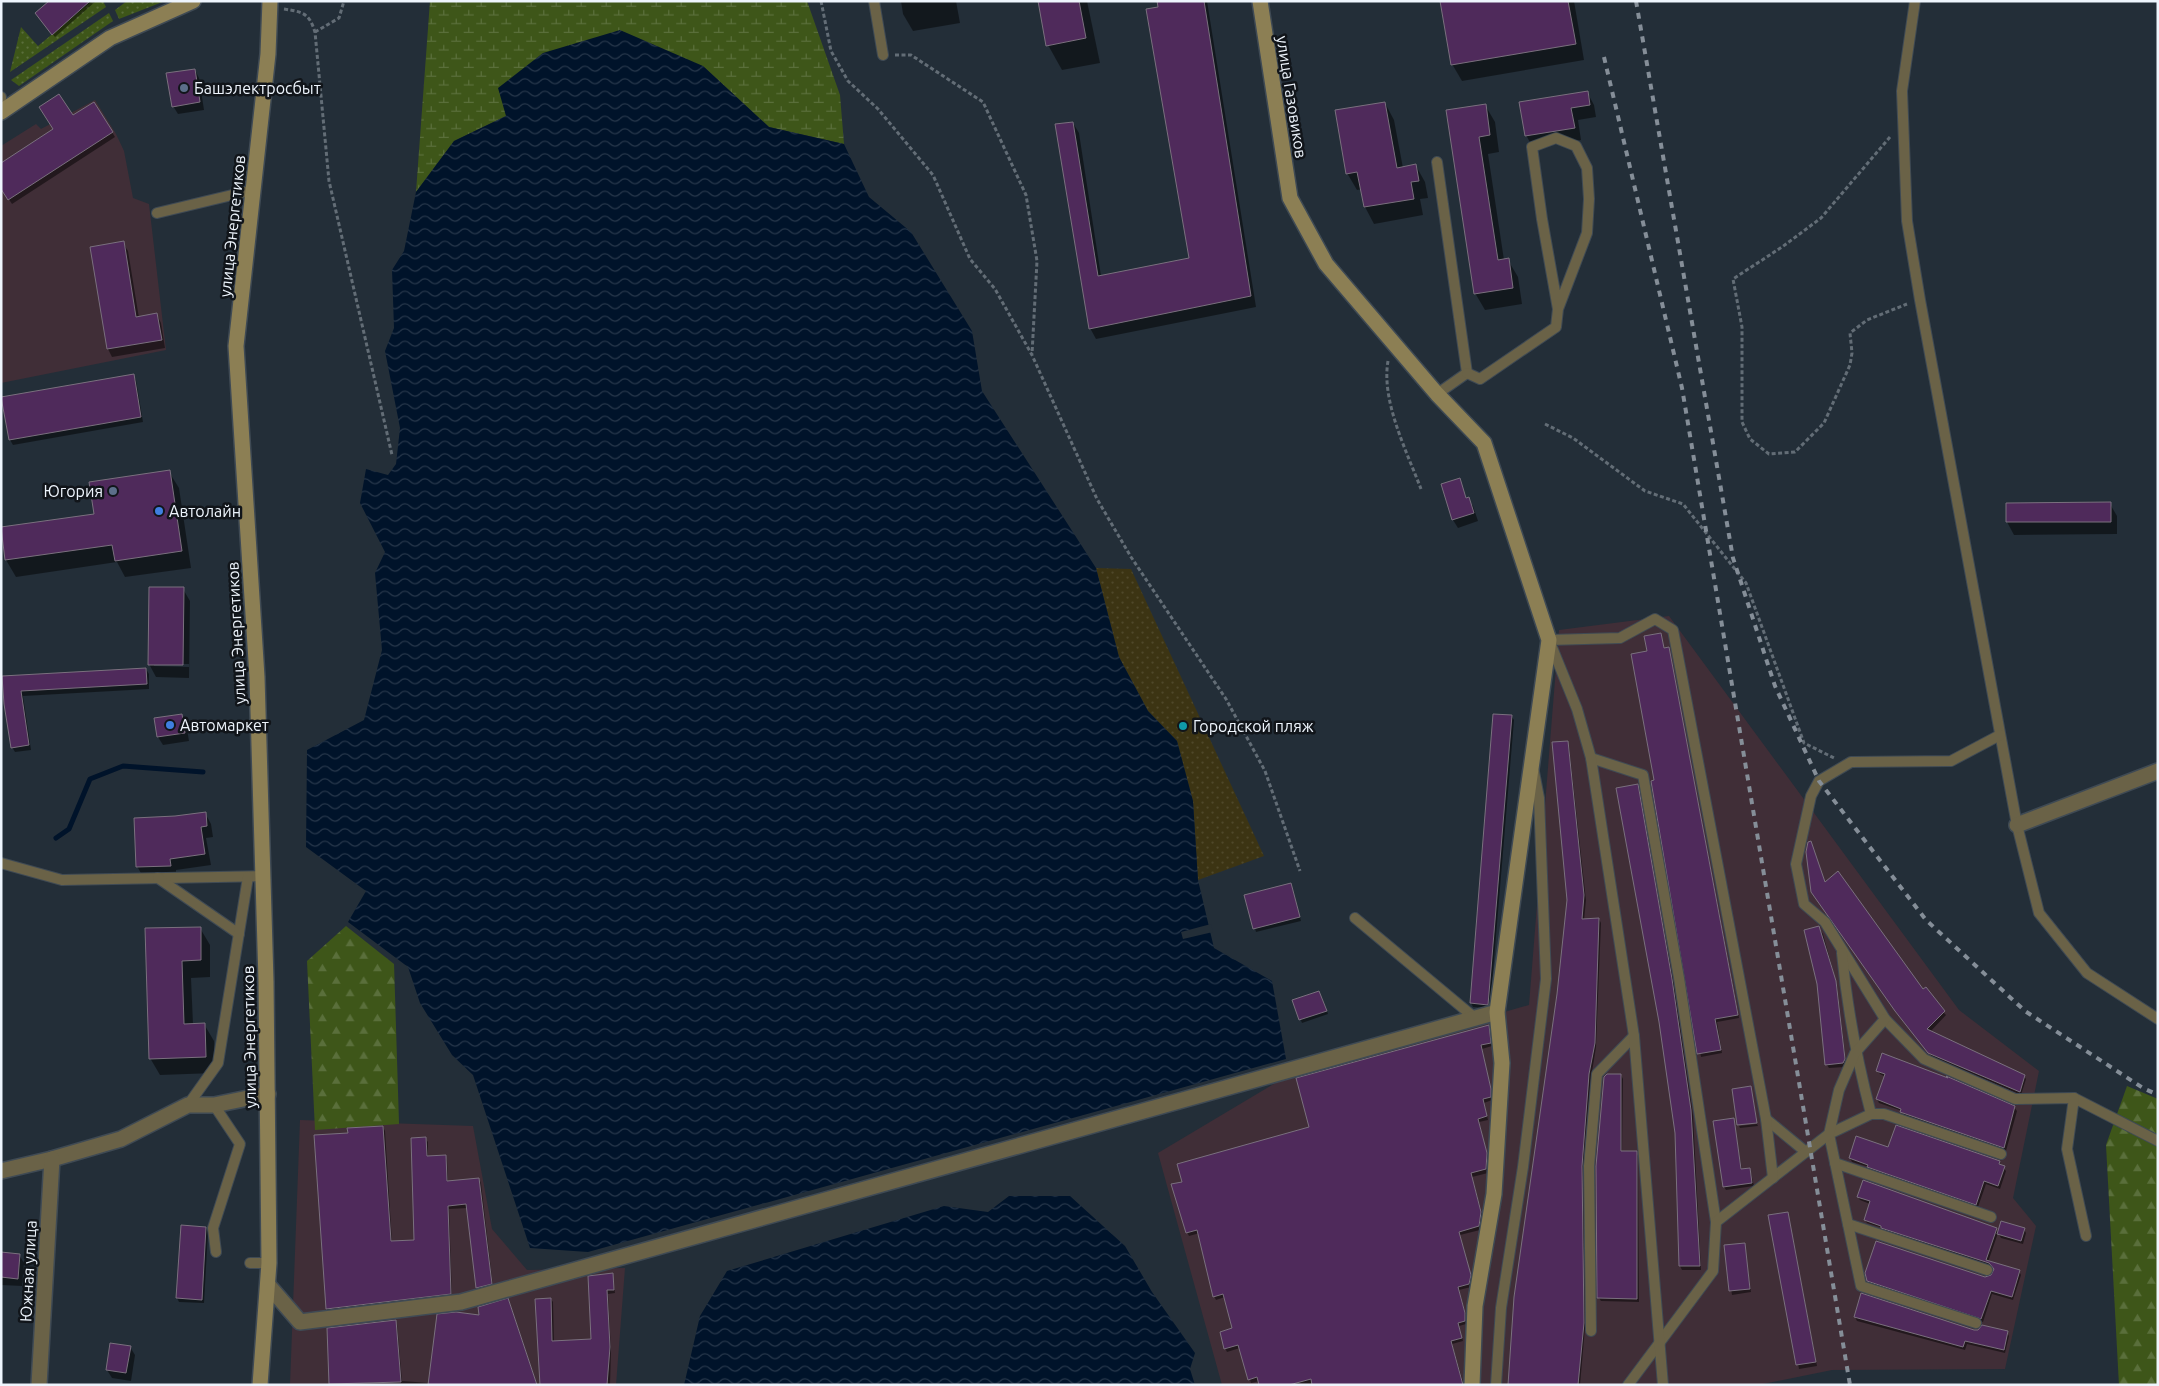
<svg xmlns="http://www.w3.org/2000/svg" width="2159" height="1386" font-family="Ubuntu,sans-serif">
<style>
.industrial{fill:#402e37}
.grass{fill:url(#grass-dots)}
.forest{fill:url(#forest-firs)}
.wetland{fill:url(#wetland-marsh)}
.sand{fill:url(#sand-dots)}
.water{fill:url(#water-waves)}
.pier{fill:#232e38}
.shadow{fill:#0007;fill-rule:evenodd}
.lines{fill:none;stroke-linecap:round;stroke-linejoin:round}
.stream{stroke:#00132a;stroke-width:5}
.building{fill:#4f2a5b;stroke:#7a707e}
.lane-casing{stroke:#3f4a54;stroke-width:12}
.street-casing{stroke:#3f4a54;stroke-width:18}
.secondary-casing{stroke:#3f4a54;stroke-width:18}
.path{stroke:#636d76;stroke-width:3;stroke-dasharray:4 2.5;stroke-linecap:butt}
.lane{stroke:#6a6247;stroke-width:10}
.street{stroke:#6a6247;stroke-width:15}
.secondary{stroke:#8c7f54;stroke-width:15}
.rail{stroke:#858e98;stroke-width:4;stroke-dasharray:6 6;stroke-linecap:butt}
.service-dot{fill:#5c6f8a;stroke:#11151a;stroke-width:2}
.shop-dot{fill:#3f7fe0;stroke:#11151a;stroke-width:2}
.culture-dot{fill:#0f9aa8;stroke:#11151a;stroke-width:2}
.labels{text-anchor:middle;stroke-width:5;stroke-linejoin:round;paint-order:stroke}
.poi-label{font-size:16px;fill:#eef5fd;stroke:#11151a;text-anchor:start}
.street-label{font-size:16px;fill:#eef5fd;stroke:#11151a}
</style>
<defs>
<pattern id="grass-dots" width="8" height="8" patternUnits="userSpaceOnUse" patternTransform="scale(1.25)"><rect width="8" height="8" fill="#3e5619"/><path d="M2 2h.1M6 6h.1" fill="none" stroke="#5a6f3b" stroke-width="1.8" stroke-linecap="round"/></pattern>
<pattern id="forest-firs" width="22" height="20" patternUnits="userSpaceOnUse" patternTransform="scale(1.25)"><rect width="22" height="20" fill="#3e5619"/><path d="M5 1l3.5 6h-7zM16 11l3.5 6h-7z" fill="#5a6f3b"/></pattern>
<pattern id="wetland-marsh" width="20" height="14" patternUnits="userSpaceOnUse" patternTransform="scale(1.25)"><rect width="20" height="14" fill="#3e5619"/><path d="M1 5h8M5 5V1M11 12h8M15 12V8" fill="none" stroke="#5a6f3b"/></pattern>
<pattern id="sand-dots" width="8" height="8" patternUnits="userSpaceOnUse" patternTransform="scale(1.25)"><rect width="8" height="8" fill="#3c3413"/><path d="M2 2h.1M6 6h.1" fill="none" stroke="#4f482a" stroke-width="1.8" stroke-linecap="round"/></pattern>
<pattern id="water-waves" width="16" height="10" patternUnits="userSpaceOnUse" patternTransform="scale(1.25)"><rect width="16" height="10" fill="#00132a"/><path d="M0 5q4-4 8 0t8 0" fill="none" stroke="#26364a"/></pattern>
</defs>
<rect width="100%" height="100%" fill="#232e38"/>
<g class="industrial">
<polygon points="95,100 116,134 124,151 133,198 149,204 166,350 1,383 1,146 36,124 41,129"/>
<polygon points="1669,616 1959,1010 2039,1071 2013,1198 2036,1226 2005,1369 1832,1370 1758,1385 1222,1385 1158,1153 1292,1073 1529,1005 1559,630"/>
<polygon points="300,1120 473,1126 492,1229 527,1270 625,1268 616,1385 290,1385"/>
</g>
<g class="grass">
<polygon points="92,1 103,1 106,7 10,72 21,27 38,46"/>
<polygon points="127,1 165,1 119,19 115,10"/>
<polygon points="109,13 113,21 19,86 11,80"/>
</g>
<g class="forest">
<polygon points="346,926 394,964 399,1124 315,1130 307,961"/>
<polygon points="2127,1086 2158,1099 2158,1385 2119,1385 2106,1145"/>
</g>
<polygon class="wetland" points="430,1 807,1 840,95 844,144 769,127 703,66 506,116 454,141 416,192"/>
<polygon class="sand" points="1096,568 1131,569 1264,856 1198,880 1193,801 1177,741 1148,711 1119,657"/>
<g class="water">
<polygon points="620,30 703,66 769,127 844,144 869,197 911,232 972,331 982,391 1096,568 1119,657 1148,711 1177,741 1193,801 1198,880 1214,948 1272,981 1286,1059 588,1252 530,1248 473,1075 452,1055 420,1003 408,967 348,922 366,891 306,847 307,750 364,720 382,650 375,573 385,552 360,503 366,469 388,475 396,464 400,428 385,351 394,328 392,270 404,251 416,192 454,141 506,116 498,88 543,53"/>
<polygon points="1009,1196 1070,1196 1125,1246 1152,1292 1195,1353 1190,1369 1195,1385 684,1385 700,1316 727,1271 944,1206 988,1212"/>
</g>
<polygon class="pier" points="1211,924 1213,932 1183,939 1181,932"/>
<g class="shadow">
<polygon points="51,1 96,1 55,37 39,17"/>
<polygon points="901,1 956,1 960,23 913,31 903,14"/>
<polygon points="1039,1 1087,1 1100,63 1062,70 1048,45"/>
<polygon points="1158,1 1207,1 1256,307 1096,339 1090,328 1073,123 1079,133 1101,276 1190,259"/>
<polygon points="1441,1 1574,1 1584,60 1462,81 1452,64"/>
<polygon points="195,70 199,78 204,110 178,114 173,106"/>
<polygon points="1587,92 1594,105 1596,117 1578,120 1581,140 1533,148 1526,135"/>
<polygon points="1385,103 1394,120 1403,168 1416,166 1425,182 1428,198 1420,199 1423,215 1374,224 1365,207 1362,189 1357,190 1347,173"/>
<polygon points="1485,105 1495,122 1499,152 1488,154 1504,260 1508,260 1518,277 1522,304 1485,310 1475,293 1448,111"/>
<polygon points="73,117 112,132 115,137 12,204 1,187"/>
<polygon points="123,243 128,251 139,318 157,315 161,323 165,348 112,357 108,349"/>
<polygon points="133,375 136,380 143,422 13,445 10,440 3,398"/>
<polygon points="169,472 179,488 191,568 125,577 117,562 16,577 6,560 2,528 95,515"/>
<polygon points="1459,480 1467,499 1473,506 1478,521 1458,528 1453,520"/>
<polygon points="2110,504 2117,516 2117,534 2014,535 2007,522"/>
<path d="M183 589 190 601 189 678 156 677 149 664ZM154 664H189V667L154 666Z"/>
<polygon points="1660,634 1664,649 1668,649 1670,652 1739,1018 1717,1022 1722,1053 1701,1057 1656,781 1649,652"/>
<polygon points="146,669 149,674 149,689 23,696 31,750 15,752 12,747 4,677"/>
<polygon points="181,715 186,723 189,741 163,745 158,737"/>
<polygon points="1512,717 1514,720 1490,1008 1473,1007 1471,1003"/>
<polygon points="1567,743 1569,746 1586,900 1584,920 1599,919 1601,923 1596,1047 1591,1078 1583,1170 1585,1328 1580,1385 1509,1385 1558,995 1568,900"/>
<polygon points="1637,785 1674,984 1693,1115 1701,1270 1682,1270 1680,1266 1676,1133"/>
<polygon points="205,813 211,824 213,837 206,838 211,865 176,870 176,876 143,877 137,866 176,818"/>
<polygon points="1291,884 1301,921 1256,932 1246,896"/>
<polygon points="1818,927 1823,934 1837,985 1846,1063 1845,1067 1829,1068 1827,1065"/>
<polygon points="200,928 210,945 210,977 191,978 193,1024 204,1024 214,1041 215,1073 160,1075 150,1058 146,930"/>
<polygon points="1923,991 1946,1015 1930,1032 2024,1076 2026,1079 2021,1095 1932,1057 1898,1014"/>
<polygon points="1321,996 1328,1014 1302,1023 1293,1001"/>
<polygon points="1488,1026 1492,1046 1482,1049 1492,1094 1492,1100 1484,1103 1488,1120 1479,1122 1488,1158 1488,1173 1472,1177 1483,1217 1480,1230 1460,1235 1472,1280 1471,1287 1459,1290 1467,1318 1466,1324 1459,1326 1463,1341 1452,1344 1464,1385 1261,1385 1260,1381 1251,1383 1240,1348 1227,1352 1225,1348 1234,1329 1225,1297 1216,1300 1214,1296 1200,1233 1189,1236 1187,1232 1183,1182 1311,1128"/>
<polygon points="1877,1070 2014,1107 2017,1111 2006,1151 1904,1116 1902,1111 1879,1103 1877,1099 1886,1077 1880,1074"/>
<polygon points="1621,1075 1623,1079 1622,1152 1636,1152 1638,1156 1639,1302 1601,1301 1599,1298"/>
<polygon points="1751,1087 1757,1121 1738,1124"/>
<polygon points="1733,1119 1742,1170 1750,1169 1754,1186 1726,1190 1724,1187"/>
<polygon points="1757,1124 1758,1126 1740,1128 1739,1126"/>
<polygon points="383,1127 385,1131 392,1242 416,1241 425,1138 428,1142 428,1157 445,1157 447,1160 448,1182 479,1179 481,1183 493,1287 479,1291 477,1288 468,1208 449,1209 452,1297 329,1313 327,1309 315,1137 349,1134"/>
<polygon points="1889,1149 1999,1162 2006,1171 2000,1189 1986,1184 1978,1207 1870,1170 1869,1167 1852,1162 1850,1158"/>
<polygon points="1858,1197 1996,1229 1999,1233 2024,1229 2026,1233 2023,1244 2001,1238 1998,1233 1988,1262 2019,1271 2021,1275 2013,1300 1992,1294 1983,1322 1870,1284 1868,1280 1985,1278 1992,1277 1995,1270 1993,1267 1884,1231 1883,1228 1867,1223 1865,1220 1870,1204 1860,1200"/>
<polygon points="1788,1213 1817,1366 1799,1369 1770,1216"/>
<polygon points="206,1228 208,1232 204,1303 179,1302 177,1298"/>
<polygon points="1744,1244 1751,1292 1732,1295 1725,1246"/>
<polygon points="1,1254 19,1255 24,1263 22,1286 1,1285"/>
<polygon points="612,1275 615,1293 608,1294 611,1351 610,1385 541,1385 551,1299 553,1302 554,1342 592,1340 589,1277"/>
<polygon points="510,1304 537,1385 330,1384 328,1329 395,1321 397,1324 402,1381 429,1383 481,1317"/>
<polygon points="1855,1317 1974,1331 2007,1332 2009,1336 2005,1353 1967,1344 1965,1350 1857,1321"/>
<polygon points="130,1347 135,1355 131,1381 112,1378 107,1370"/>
</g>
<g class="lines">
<polyline class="stream" points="56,838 69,829 90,779 123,766 203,772"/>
</g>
<g class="building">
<polygon points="49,1 90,1 52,35 35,13"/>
<polygon points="1038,1 1079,1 1086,38 1046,46"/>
<polygon points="1157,1 1204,1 1251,296 1089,329 1055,124 1073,122 1098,276 1189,258 1146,9 1158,7"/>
<polygon points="1440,1 1568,1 1576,44 1451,65"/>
<polygon points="195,69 200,102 172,107 166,73"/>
<polygon points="1588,91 1590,105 1571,108 1575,128 1525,136 1519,102"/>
<polygon points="59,94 73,115 94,102 113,132 8,200 1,189 1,163 53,129 39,107"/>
<polygon points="1385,102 1397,168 1416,164 1419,181 1411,182 1414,199 1364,207 1357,172 1346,174 1335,110"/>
<polygon points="1486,104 1490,135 1479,137 1498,260 1509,258 1513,288 1474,294 1446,110"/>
<polygon points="124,241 136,317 157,313 162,340 107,349 90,247"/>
<polygon points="134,374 141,417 9,440 1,397"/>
<polygon points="170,470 182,551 115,561 112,545 5,560 1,527 94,514 89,482"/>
<polygon points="1460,478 1466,498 1469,497 1474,513 1452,520 1441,484"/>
<polygon points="2111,502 2111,522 2006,522 2006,503"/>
<polygon points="149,587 184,587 183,665 148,665"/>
<polygon points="1661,633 1664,648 1669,647 1738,1015 1715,1019 1721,1050 1697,1054 1651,781 1654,780 1631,654 1647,651 1644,636"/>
<polygon points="146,668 147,684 21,691 29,745 11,748 4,704 2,676"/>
<polygon points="182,714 185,733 157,737 154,718"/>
<polygon points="1493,714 1512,715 1488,1005 1470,1003"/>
<polygon points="1568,741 1584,895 1582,919 1599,918 1595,1043 1589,1074 1582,1166 1584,1323 1578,1385 1508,1385 1514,1297 1557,994 1567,900 1552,742"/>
<polygon points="1638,784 1672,979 1691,1110 1700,1266 1679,1266 1675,1133 1659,1022 1616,788"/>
<polygon points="206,812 207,826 201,827 205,854 170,859 171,866 136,867 134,818 175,816"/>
<polygon points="1811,841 1825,882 1838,871 1923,989 1926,987 1945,1011 1927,1029 2025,1075 2020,1092 1928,1053 1895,1011 1811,892 1806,852 1808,842"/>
<polygon points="1291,883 1300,917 1253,929 1244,895"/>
<polygon points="1819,926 1836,981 1845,1059 1843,1063 1825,1065 1817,984 1804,930"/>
<polygon points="201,927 201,960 182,961 184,1024 205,1023 206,1057 149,1059 145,928"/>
<polygon points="1319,991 1327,1011 1299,1020 1292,1000"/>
<polygon points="1489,1025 1491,1043 1481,1045 1491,1089 1491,1097 1483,1099 1487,1116 1478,1119 1487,1153 1486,1169 1471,1173 1481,1212 1479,1226 1459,1232 1471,1275 1469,1284 1458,1287 1465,1313 1465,1321 1458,1323 1462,1338 1451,1341 1463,1385 1312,1385 1311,1379 1289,1385 1259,1385 1257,1377 1248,1380 1238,1345 1224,1349 1220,1332 1232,1328 1223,1294 1213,1297 1197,1230 1186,1233 1171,1184 1182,1182 1177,1164 1309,1127 1296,1078"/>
<polygon points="1882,1053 1948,1078 1946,1076 2015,1106 2004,1148 1900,1112 1901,1109 1876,1099 1885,1074 1876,1071"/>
<polygon points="1607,1074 1621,1074 1621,1151 1637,1151 1637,1299 1597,1298 1596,1166 1604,1077"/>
<polygon points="1751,1086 1757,1123 1737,1125 1732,1089"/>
<polygon points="1734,1118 1741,1169 1750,1168 1752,1183 1723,1187 1713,1121"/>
<polygon points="1896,1125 2000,1161 1999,1164 2005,1166 1998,1186 1984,1181 1976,1205 1867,1167 1868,1165 1849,1158 1856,1136 1888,1147"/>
<polygon points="383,1126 391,1241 414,1240 411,1138 426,1137 427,1156 446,1155 447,1181 479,1178 492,1284 476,1288 466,1204 448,1206 451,1294 326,1309 314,1135 348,1133 347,1128"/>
<polygon points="1863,1180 1997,1228 1986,1260 2020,1270 2012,1297 1991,1291 1981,1319 1867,1281 1865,1273 1876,1241 1985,1277 1991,1275 1994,1269 1989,1263 1881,1228 1881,1226 1864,1220 1870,1201 1857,1197"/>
<polygon points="1788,1212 1816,1362 1796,1365 1768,1215"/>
<polygon points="2001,1221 2025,1228 2021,1241 1997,1234"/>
<polygon points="181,1225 206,1227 202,1300 176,1298"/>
<polygon points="1745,1243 1750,1289 1729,1291 1724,1245"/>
<polygon points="1,1252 20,1254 18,1279 1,1277"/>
<polygon points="613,1273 614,1290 607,1290 610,1347 607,1385 540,1385 535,1299 551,1298 552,1341 591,1339 588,1276"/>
<polygon points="1861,1293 1974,1330 1978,1330 1982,1325 2008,1331 2004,1350 1965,1341 1963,1347 1854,1317"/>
<polygon points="508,1298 537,1385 428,1385 437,1314 456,1312 479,1315 478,1307"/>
<polygon points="396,1320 401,1382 329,1384 327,1328"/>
<polygon points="110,1343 131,1346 126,1373 106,1370"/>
</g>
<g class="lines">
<defs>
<g id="lane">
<polyline points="874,1 883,55"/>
<polyline points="1915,1 1902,91 1907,221 1920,300 2017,825 2039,913 2087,973 2158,1019"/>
<polyline points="1,97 1,111"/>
<polyline points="1437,162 1467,373 1437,394"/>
<polyline points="157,213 253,190"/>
<polyline points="1467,373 1480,379 1556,327 1558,309 1542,219 1532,147 1556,138 1576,146 1587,168 1589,199 1587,233 1558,309"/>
<polyline points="2000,735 1951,761 1851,762 1819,781 1811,796 1796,864 1804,904 1825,922 1885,1019 1924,1059 2015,1099 2074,1098 2158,1141"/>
<polyline points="1591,758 1643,775 1679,978 1716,1222"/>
<polyline points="1,863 62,880 263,876"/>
<polyline points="158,878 239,934"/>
<polyline points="1355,918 1475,1018"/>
<path d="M1842 953C1847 1009 1857 1060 1871 1114"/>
<polyline points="2074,1098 2067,1149 2086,1236"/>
<polyline points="188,1105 218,1063 248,877"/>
<polyline points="214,1105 240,1144 213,1228 216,1252"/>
<polyline points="1766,1119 1806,1152"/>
<polyline points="1835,1163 1991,1217"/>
<polyline points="1848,1224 1987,1270"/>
<polyline points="250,1263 269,1263"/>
<polyline points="1976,1323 1861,1286 1829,1134 1871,1114 1884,1114 2001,1154"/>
<polyline points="1591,1331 1589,1166 1597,1074 1634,1036"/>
<polyline points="1496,1385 1501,1308 1523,1167 1546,979 1539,798 1534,772"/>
<polyline points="1628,1385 1713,1271 1716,1222 1829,1134 1839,1090 1855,1053 1885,1019"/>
<polyline points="1663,1385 1634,1036 1591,758 1577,709 1549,640 1620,638 1655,619 1673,630 1766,1119 1773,1178"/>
</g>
<g id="street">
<polyline points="2017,825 2158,771"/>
<polyline points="1,1171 52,1159 121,1139 188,1105 214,1105 268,1094"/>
<polyline points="268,1285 300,1322 461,1302 1497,1012"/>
<polyline points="39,1385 52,1159"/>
</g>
<g id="secondary">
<polyline points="1260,1 1290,198 1326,264 1437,394 1484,443 1549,640 1497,1012 1502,1063 1494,1194 1475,1306 1472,1385"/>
<polyline points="1,112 110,38 193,1"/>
<polyline points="260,1385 269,1263 266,981 257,677 236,346 268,54 270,1"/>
</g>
</defs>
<use href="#lane" class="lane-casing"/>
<use href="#street" class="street-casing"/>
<use href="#secondary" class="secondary-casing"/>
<g class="path">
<polyline points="821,1 831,51 848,81 878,109 933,175 970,259 995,289 1032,355 1097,499 1131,557 1226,699 1265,771 1300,871"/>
<path d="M284 9C303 12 309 13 315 32L329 181 392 455"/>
<polyline points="315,32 339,18 344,1"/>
<polyline points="895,55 911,55 983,102 1026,195 1037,261 1032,354"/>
<polyline points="1890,137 1821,218 1782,247 1733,279 1742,327 1742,422 1750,439 1769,454 1795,452 1824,423 1850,365 1852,353 1850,333 1867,320 1907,304"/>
<path d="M1388 361C1381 401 1407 452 1421 489"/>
<polyline points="1545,424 1573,438 1645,491 1683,504 1746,583 1804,743 1834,758"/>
</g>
<use href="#lane" class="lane"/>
<use href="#street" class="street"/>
<use href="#secondary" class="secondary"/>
<g class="rail">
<polyline points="1636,1 1733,558 1775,686 1819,781 1926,920 2025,1011 2143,1088 2158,1095"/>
<polyline points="1604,57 1682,388 1850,1385"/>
</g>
</g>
<g class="service-dot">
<circle cx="184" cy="88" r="5"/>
<circle cx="113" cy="491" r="5"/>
</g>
<g class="shop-dot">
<circle cx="159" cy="511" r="5"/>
<circle cx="170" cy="725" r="5"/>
</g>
<circle class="culture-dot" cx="1183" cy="726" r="5"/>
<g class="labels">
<g class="poi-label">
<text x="194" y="94">Башэлектросбыт</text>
<text x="103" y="497" text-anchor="end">Югория</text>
<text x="169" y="517">Автолайн</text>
<text x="180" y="731">Автомаркет</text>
<text x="1193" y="732">Городской пляж</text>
</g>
<g class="street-label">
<text transform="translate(1292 97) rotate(81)" y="6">улица Газовиков</text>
<text transform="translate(232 226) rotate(-84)" y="6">улица Энергетиков</text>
<text transform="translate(236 633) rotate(-93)" y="6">улица Энергетиков</text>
<text transform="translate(249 1037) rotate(-91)" y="6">улица Энергетиков</text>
<text transform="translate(28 1271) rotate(-87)" y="6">Южная улица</text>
</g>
</g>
<rect width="2159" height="1386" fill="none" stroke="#eef5fd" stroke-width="5"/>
</svg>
